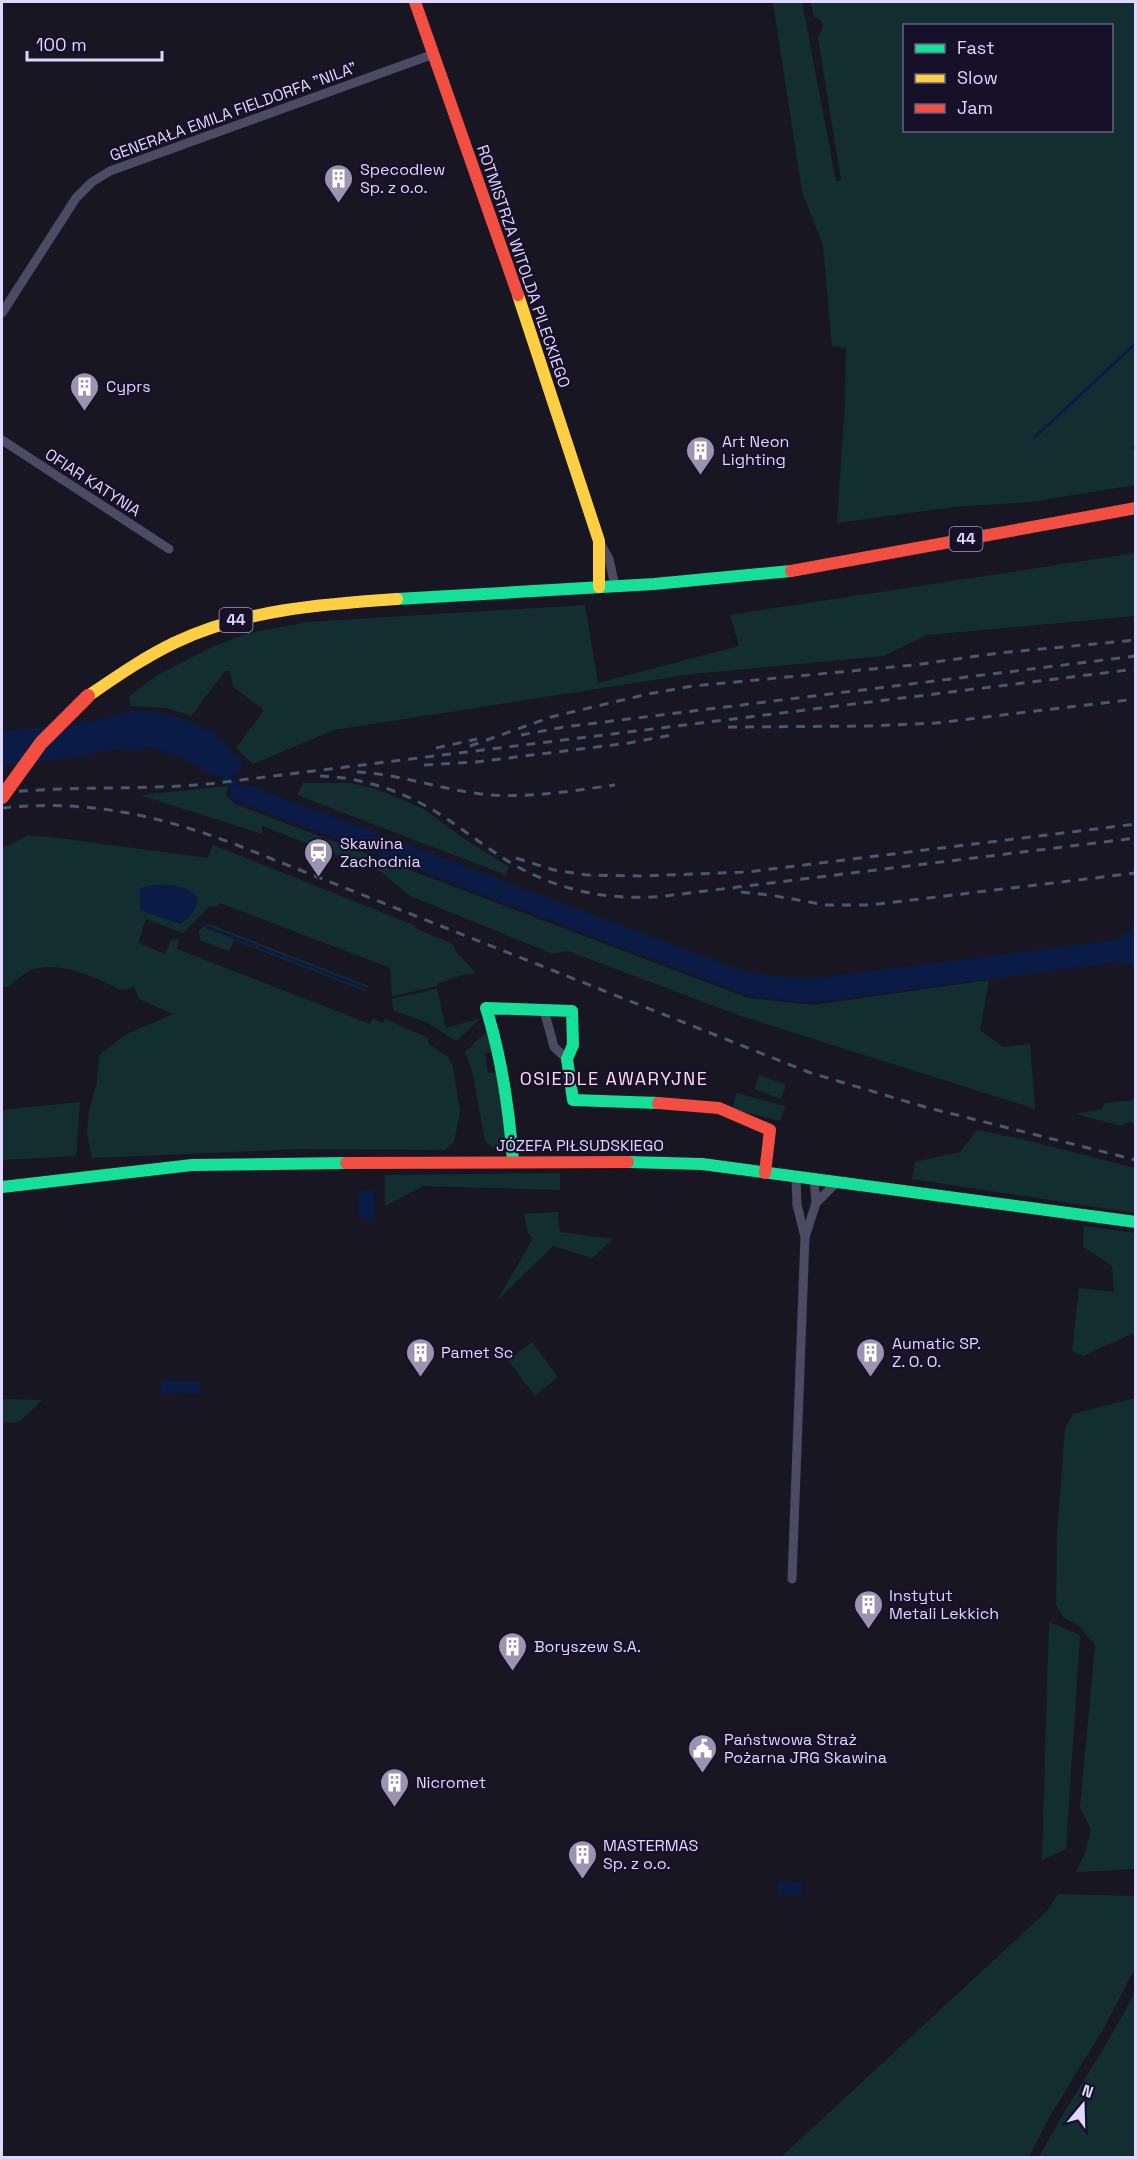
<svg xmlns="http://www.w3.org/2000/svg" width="1137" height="2159" font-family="'Space Grotesk',sans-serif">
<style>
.green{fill:#132e31;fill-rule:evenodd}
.water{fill:#0a1b45}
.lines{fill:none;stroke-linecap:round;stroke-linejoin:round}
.stream{stroke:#0a1b45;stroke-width:3}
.canal{stroke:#0a1b45;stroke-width:9}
.street{stroke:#4d4b64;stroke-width:9}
.fast{stroke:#16e098;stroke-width:12}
.slow{stroke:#ffcf43;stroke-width:12}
.jam{stroke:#f24e42;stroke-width:12}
.rail{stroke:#46596e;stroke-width:3;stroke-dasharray:9 8;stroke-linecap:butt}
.jam-bridge{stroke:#f24e42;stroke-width:14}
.labels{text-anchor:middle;stroke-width:4.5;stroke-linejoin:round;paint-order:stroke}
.shield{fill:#161029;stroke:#a39bbf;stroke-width:1.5}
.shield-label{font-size:15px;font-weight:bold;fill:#dfd7ff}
.street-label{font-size:16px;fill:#dfd7ff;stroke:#161029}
.poi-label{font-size:16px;fill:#dfd7ff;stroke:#161029;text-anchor:start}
.neighbourhood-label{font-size:18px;letter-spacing:1.5px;fill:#ffd9ef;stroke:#161029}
</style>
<rect width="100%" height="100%" fill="#191623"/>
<g class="green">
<path d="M773 2H802L836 181 841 180 818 38 823 26 821 20 814 17 811 2H1135L1136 443 1132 448 1135 451V485L1030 502 953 507 837 523 845 403 846 348 832 346 823 245 802 192ZM904 26H1112V130H904Z"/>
<polygon points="1135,553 1135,616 928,635 883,656 692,674 334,730 253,764 236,748 264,710 233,687 230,671 225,671 191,716 166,708 130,706 129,696 159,674 214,646 249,633 307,622 585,605 598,683 739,646 730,615"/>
<polygon points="303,783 351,783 379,790 424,809 460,836 509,867 506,875 297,795"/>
<polygon points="228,786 226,795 235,804 748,998 813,1005 989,980 980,1030 1003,1047 1030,1044 1035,1109 741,1016 568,951 553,954 410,896 381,872 262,826 262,834 140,795"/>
<path d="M27 836 51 837 208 858 213 845 416 926 415 928 419 930 453 944 457 953 476 973 462 975 437 984V986L392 996 390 969 388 967 220 903 218 906 209 907 183 933 146 919 138 943 165 954 171 940 179 939 177 949 370 1024 373 1019 383 1023 385 1019 429 1038 428 1043 448 1057 453 1067 460 1112 454 1142 445 1150 301 1149 92 1158 87 1134 89 1111 97 1082 99 1055 125 1035 173 1014 139 999 134 987 121 990C97 978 59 960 31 970 23 973 15 982 8 987H2V848Z"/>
<polygon points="209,924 368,986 365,991 234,940 229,951 200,940 199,931 205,925"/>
<polygon points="437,989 446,1028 481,1018 456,1041 430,1024 393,1010 392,999"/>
<path d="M488 1033 492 1037 494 1052 485 1053 488 1073 498 1072 508 1150C498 1150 492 1149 485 1141L472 1071 465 1052C474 1045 477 1037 488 1033Z"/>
<polygon points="759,1075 786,1085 781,1099 754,1089"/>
<polygon points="736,1093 785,1106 780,1121 733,1109"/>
<polygon points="1135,1100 1135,1124 1130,1122 1121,1126 1076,1114 1102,1109 1105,1103"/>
<polygon points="80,1102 76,1156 2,1160 2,1110"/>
<polygon points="977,1130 1025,1140 1135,1168 1135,1213 912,1179 915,1162 960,1152"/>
<polygon points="560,1173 560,1190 423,1186 385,1206 385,1175"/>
<polygon points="558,1212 560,1232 613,1239 592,1258 553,1246 497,1301 533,1238 528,1233 524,1214"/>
<polygon points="1084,1226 1135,1233 1136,1332 1083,1356 1072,1351 1079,1288 1114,1292 1112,1266 1083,1247"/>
<polygon points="532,1342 558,1377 535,1396 508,1360"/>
<polygon points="1135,1398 1135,1869 1076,1872 1085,1853 1091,1830 1080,1807 1095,1645 1078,1625 1064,1618 1056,1605 1057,1536 1065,1428 1073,1414"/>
<polygon points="2,1399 42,1400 19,1422 2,1423"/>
<polygon points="1049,1622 1080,1635 1066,1849 1042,1860"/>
<polygon points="1058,1894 1135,1896 1135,1968 1104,2028 1050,2116 1029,2157 781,2157 1047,1911"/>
<path d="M1135 1992V2157H1039C1069 2101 1106 2049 1135 1992Z"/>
</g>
<g class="water">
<path d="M133 710C162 711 187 718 210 732L213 728 218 731 215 735 217 740 220 739 228 745 227 748 241 759V770L236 775 213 776 183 758 148 746 139 751 111 749 84 756 2 766V732C24 729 122 720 133 710Z"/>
<polygon points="249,785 749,973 791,978 816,978 1116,940 1135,927 1135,967 1117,962 811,1003 749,996 233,800 230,794 232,788"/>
<path d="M153 885C169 884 185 885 198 897 197 909 190 918 180 924L140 910V888Z"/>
<polygon points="358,1191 374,1191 375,1218 359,1218"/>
<polygon points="161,1381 200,1381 201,1393 161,1394"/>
<polygon points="779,1881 802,1883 801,1895 778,1894"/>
</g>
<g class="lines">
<g class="stream">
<polyline points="1035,437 1136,343"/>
<polyline points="207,927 365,988"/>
</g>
<polyline class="canal" points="219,766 240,796"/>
<g class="street">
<polyline points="2,313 76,198 92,182 110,171 434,54"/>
<polyline points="2,440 169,549"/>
<polyline points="599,541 609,559 615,586"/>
<polyline points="544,1010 554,1047 567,1059"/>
<polyline points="814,1179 816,1203"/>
<polyline points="805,1237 816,1203 837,1182"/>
<polyline points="792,1579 805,1237 797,1205 796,1177"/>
</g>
<g class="fast">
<polyline points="397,599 654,584 791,571"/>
<path d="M513 1161C509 1109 502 1058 486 1008L572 1011 573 1045 567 1059 573 1100 658 1103"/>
<polyline points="628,1162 702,1164 1136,1222"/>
<polyline points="2,1187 192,1165 346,1163"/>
</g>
<g class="slow">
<polyline points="518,295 599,541 599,587"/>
<path d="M88 696C116 677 143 658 174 643 242 610 322 604 397 599"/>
</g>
<g class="jam">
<polyline points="415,2 518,295"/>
<polyline points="791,571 1136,508"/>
<polyline points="658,1103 719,1108 770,1130 765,1173"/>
<polyline points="346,1163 628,1162"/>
</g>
<g class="rail">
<polyline points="728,727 870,726 936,723 1136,699"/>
<polyline points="521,735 564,727 1136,656"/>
<polyline points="470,746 551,717 648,694 693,686 914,665 999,653 1136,640"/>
<polyline points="436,748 477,739"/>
<polyline points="424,765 476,762 629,743 677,734"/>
<path d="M357 772C399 774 439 789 481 794 526 799 570 791 615 785"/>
<path d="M320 776C360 777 399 790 433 810 461 827 487 849 516 866 563 892 613 901 665 896L1136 838"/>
<path d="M2 793C73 785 145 791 217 783L1136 669"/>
<path d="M2 808C86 799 158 815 237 845L811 1073 925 1107 1136 1160"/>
<polyline points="516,858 554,870 587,875 641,876 747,872 1136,824"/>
<polyline points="741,892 770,895 826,905 870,905 1136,873"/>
</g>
<polyline class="jam-bridge" points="2,797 41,743 88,696"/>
</g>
<defs>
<symbol id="building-pin" viewBox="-11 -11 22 30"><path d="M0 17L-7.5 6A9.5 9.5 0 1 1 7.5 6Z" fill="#9a93b2" stroke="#161029"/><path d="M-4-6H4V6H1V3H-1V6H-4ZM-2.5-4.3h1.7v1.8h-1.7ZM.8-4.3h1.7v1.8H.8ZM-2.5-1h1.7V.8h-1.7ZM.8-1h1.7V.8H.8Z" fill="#fff"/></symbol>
<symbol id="station-pin" viewBox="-11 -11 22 30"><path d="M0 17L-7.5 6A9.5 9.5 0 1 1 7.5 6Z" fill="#9a93b2" stroke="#161029"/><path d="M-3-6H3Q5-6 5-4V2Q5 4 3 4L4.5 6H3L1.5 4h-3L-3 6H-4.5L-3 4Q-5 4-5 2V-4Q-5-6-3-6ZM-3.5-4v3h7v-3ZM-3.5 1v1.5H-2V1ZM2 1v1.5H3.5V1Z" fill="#fff"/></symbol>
<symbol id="civic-pin" viewBox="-11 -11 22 30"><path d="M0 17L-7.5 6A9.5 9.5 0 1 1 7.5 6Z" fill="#9a93b2" stroke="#161029"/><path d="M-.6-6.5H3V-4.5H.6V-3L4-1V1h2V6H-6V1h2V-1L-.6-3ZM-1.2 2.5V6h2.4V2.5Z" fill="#fff"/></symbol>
</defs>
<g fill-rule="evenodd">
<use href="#building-pin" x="322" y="162" width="33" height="45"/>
<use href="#building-pin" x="68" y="370" width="33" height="45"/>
<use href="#building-pin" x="684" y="434" width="33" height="45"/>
<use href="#station-pin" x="302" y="836" width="33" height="45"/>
<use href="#building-pin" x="404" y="1336" width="33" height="45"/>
<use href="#building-pin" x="854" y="1336" width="33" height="45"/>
<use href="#building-pin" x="852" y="1588" width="33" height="45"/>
<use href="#building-pin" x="496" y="1630" width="33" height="45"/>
<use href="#civic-pin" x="686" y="1732" width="33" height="45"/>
<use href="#building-pin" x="378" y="1766" width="33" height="45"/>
<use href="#building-pin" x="566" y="1838" width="33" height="45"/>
</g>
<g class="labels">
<g class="shield">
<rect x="949.5" y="527" width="33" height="24" rx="4.5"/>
<rect x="219.5" y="608" width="33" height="24" rx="4.5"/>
</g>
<g class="shield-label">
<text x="966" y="544">44</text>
<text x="236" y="625">44</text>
</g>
<g class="street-label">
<text transform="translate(233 111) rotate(-20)" y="6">GENERAŁA EMILA FIELDORFA "NILA"</text>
<text transform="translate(524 266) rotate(71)" y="6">ROTMISTRZA WITOLDA PILECKIEGO</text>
<text transform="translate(93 482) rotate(33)" y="6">OFIAR KATYNIA</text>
<text x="580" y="1151">JÓZEFA PIŁSUDSKIEGO</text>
</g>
<g class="poi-label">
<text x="360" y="175">Specodlew<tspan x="360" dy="18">Sp. z o.o.</tspan></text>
<text x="106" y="392">Cyprs</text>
<text x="722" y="447">Art Neon<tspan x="722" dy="18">Lighting</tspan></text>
<text x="340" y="849">Skawina<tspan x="340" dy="18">Zachodnia</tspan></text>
<text x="892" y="1349">Aumatic SP.<tspan x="892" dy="18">Z. O. O.</tspan></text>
<text x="441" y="1358">Pamet Sc</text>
<text x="889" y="1601">Instytut<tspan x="889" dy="18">Metali Lekkich</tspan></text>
<text x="534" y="1652">Boryszew S.A.</text>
<text x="724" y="1745">Państwowa Straż<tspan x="724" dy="18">Pożarna JRG Skawina</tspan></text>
<text x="416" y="1788">Nicromet</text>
<text x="603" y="1851">MASTERMAS<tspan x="603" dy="18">Sp. z o.o.</tspan></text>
</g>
<g class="neighbourhood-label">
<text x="614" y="1085">OSIEDLE AWARYJNE</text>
</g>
</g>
<rect width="1137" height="2159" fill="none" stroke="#dfd7ff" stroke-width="6"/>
<rect x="903" y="24" width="210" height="108" fill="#161029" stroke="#66607f" stroke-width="1.5"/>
<rect x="915" y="44" width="30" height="9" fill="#16e098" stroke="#66607f" stroke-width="1.5"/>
<text x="957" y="54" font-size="18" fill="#dfd7ff">Fast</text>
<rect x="915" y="74" width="30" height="9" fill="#ffcf43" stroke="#66607f" stroke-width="1.5"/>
<text x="957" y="84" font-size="18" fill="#dfd7ff">Slow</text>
<rect x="915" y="104" width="30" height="9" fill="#f24e42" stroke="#66607f" stroke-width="1.5"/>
<text x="957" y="114" font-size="18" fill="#dfd7ff">Jam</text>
<g transform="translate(1083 2105) rotate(19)" stroke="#161029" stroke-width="4.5" paint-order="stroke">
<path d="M0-4.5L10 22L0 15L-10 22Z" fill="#dfd7ff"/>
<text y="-9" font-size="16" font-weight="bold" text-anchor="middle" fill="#dfd7ff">N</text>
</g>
<path d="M27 51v9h135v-9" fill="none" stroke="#dfd7ff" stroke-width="3"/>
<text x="36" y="51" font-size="18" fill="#dfd7ff" stroke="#161029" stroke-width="4.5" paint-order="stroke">100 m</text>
</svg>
